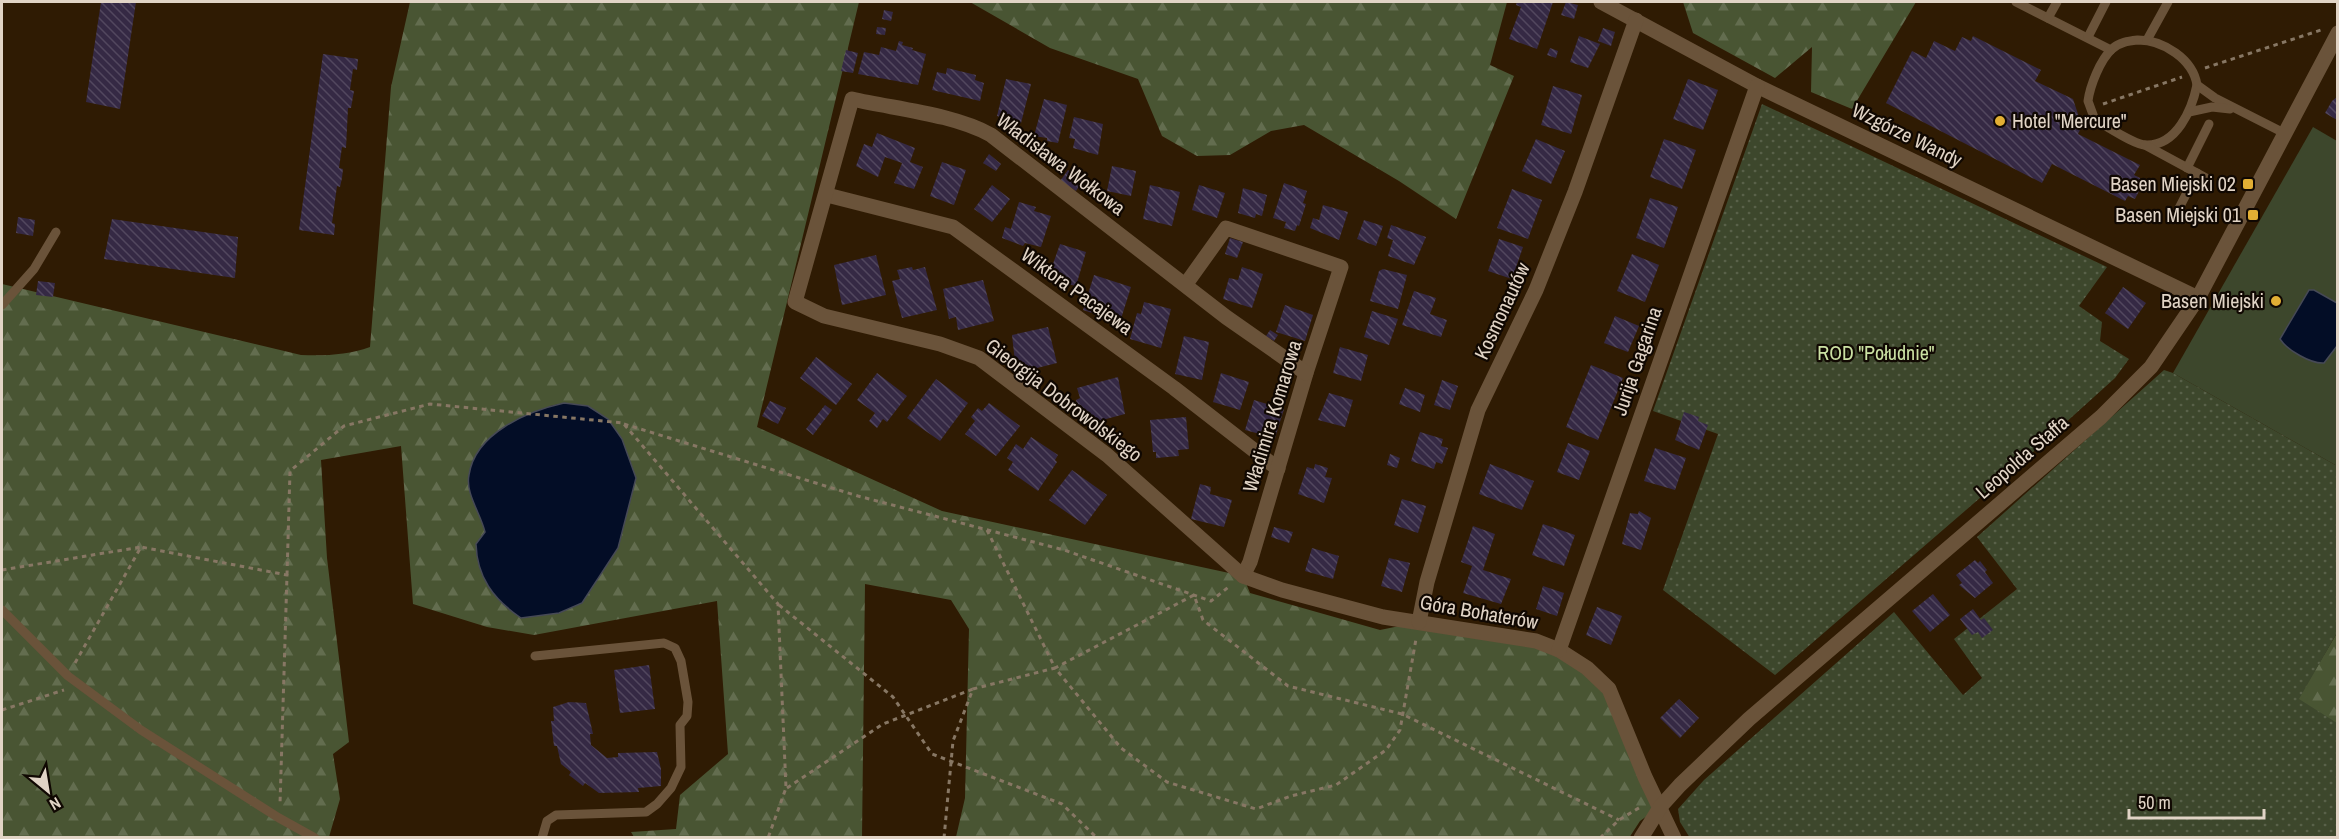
<svg xmlns="http://www.w3.org/2000/svg" width="2339" height="839" font-family="'Archivo Narrow',sans-serif">
<style>
.grass{fill:#3d472c}
.forest{fill:url(#forest-firs);fill-rule:evenodd}
.park{fill:url(#park-dots)}
.water{fill:#030d26;stroke:#464956;stroke-width:1.5}
.building{fill:url(#building-back-hatch)}
.lines{fill:none;stroke-linecap:round;stroke-linejoin:round}
.path{stroke:#877764;stroke-width:3;stroke-dasharray:4.5 4.5;stroke-linecap:butt}
.service{stroke:#6a533a;stroke-width:9}
.minor{stroke:#6a533a;stroke-width:15}
.poi-dot{fill:#e2af34;stroke:#100802;stroke-width:2}
.labels{text-anchor:middle;stroke-width:4.5;stroke-linejoin:round;paint-order:stroke}
.poi-label{font-size:20px;fill:#e1d4c6;stroke:#100802;text-anchor:end}
.street-label{font-size:20px;fill:#e1d4c6;stroke:#100802}
.park-label{font-size:20px;fill:#cbe1a3;stroke:#100802}
</style>
<defs>
<pattern id="forest-firs" width="22" height="20" patternUnits="userSpaceOnUse" patternTransform="scale(1.5)"><rect width="22" height="20" fill="#495533"/><path d="M5 1l3.5 6h-7zM16 11l3.5 6h-7z" fill="#636d4f"/></pattern>
<pattern id="park-dots" width="8" height="8" patternUnits="userSpaceOnUse" patternTransform="scale(1.5)"><rect width="8" height="8" fill="#3d472c"/><path d="M2 2h.1M6 6h.1" fill="none" stroke="#596149" stroke-width="1.8" stroke-linecap="round"/></pattern>
<pattern id="building-back-hatch" width="6" height="6" patternUnits="userSpaceOnUse" patternTransform="scale(1.5)"><rect width="6" height="6" fill="#352944"/><path d="M-1 5l2 2M0 0l6 6M5-1l2 2" fill="none" stroke="#52475e"/></pattern>
</defs>
<rect width="100%" height="100%" fill="#2f1b03"/>
<polygon class="grass" points="2313,127 2337,141 2337,466 2173,373"/>
<g class="forest">
<path d="M410 2H859L757 427 942 511 1243 576 1250 593 1380 630 1419 622 1517 638 1590 667 1661 806 1640 821 1629 838 956 837 965 798 969 629 951 600 865 584 862 837H634L631 832 676 829 680 795 728 754 717 601 534 635 487 627 413 604 401 446 321 460 327 558 349 742 333 754 340 799 329 837 2 838V284L301 355C325 356 348 355 370 347L391 87ZM564 403 588 406 636 478 618 548 485 532 481 514 550 406Z"/>
<polygon points="970,2 1507,2 1490,65 1514,76 1456,219 1399,181 1304,125 1271,131 1230,155 1197,156 1162,136 1138,79 1050,48"/>
<polygon points="1683,2 1916,2 1852,109 1811,92 1812,47 1775,78 1693,33"/>
<polygon points="2337,633 2337,837 2286,838 2295,704"/>
</g>
<g class="park">
<polygon points="1762,104 2107,267 2079,306 2102,322 2100,341 2129,359 2115,378 2032,453 1775,675 1663,590 1718,434 1653,411"/>
<polygon points="2164,370 2173,373 2337,466 2337,633 2299,699 2337,723 2337,837 1690,838 1680,822 1678,809 1704,780 1894,612 1963,695 1982,678 1954,639 2017,589 1977,537"/>
</g>
<g class="water">
<path d="M2309 290H2314L2337 303V346L2324 363C2311 364 2287 350 2280 339Z"/>
<path d="M564 403 588 406 608 419 622 439 636 478 618 548 582 603 559 613 521 618C493 599 477 577 476 544L485 532C481 514 465 493 469 475 475 433 528 411 564 403Z"/>
</g>
<g class="building">
<polygon points="101,2 136,2 120,109 86,102"/>
<polygon points="1517,2 1553,2 1537,49 1509,39 1521,7 1516,5"/>
<polygon points="1566,2 1578,5 1574,19 1561,15"/>
<polygon points="884,10 893,12 891,21 882,19"/>
<polygon points="877,27 886,28 885,35 876,34"/>
<polygon points="1603,28 1615,32 1611,46 1598,41"/>
<polygon points="1579,36 1600,44 1588,68 1570,62"/>
<polygon points="1973,36 2041,70 2035,81 2073,99 2082,126 2078,134 2140,165 2134,175 2140,178 2141,187 2135,199 2128,196 2125,201 2052,164 2042,183 1886,103 1912,51 1926,58 1934,41 1955,51 1962,37 1971,41"/>
<polygon points="899,41 903,42 902,45 913,48 912,50 926,54 918,85 858,74 864,52 879,55 881,47 896,51"/>
<polygon points="1550,48 1558,51 1556,58 1547,55"/>
<polygon points="846,50 858,53 853,73 841,71"/>
<polygon points="323,54 358,59 357,70 353,69 350,90 354,91 351,108 348,108 346,148 342,147 339,168 343,169 342,178 340,187 337,186 332,223 335,224 334,235 299,230"/>
<polygon points="947,68 976,75 975,80 984,83 980,101 932,90 937,72 946,74"/>
<polygon points="1006,79 1031,84 1021,123 997,116"/>
<polygon points="1688,79 1718,90 1703,130 1673,119"/>
<polygon points="1553,86 1582,95 1571,134 1541,125"/>
<polygon points="2337,97 2337,120 2325,113 2332,101"/>
<polygon points="1044,99 1067,105 1058,143 1047,141 1047,138 1034,136"/>
<polygon points="1074,117 1103,124 1098,155 1073,148 1075,139 1069,138"/>
<polygon points="877,133 915,148 910,162 923,167 914,189 894,183 902,163 885,157 878,177 856,166 864,144 872,147"/>
<polygon points="1536,139 1565,151 1551,184 1522,171"/>
<polygon points="1664,139 1696,150 1682,189 1650,177"/>
<polygon points="989,154 1001,164 996,171 983,163"/>
<polygon points="942,162 966,170 954,205 930,196"/>
<polygon points="1112,166 1136,171 1131,196 1107,191"/>
<polygon points="1068,170 1083,180 1076,191 1060,181"/>
<polygon points="1284,183 1307,191 1303,203 1306,204 1299,226 1297,225 1295,231 1284,228 1286,222 1273,218"/>
<polygon points="992,185 1010,199 992,222 974,209"/>
<polygon points="1150,185 1180,192 1172,226 1143,219"/>
<polygon points="1199,185 1225,193 1217,218 1192,210"/>
<polygon points="1243,188 1267,195 1262,216 1256,214 1255,218 1238,213"/>
<polygon points="1512,189 1542,200 1528,239 1497,228"/>
<polygon points="1650,198 1678,207 1664,248 1636,238"/>
<polygon points="1019,202 1036,207 1034,211 1051,216 1041,247 1025,243 1023,246 1002,238 1005,227 1011,229"/>
<polygon points="1323,205 1348,212 1339,240 1310,228 1313,218 1319,220"/>
<polygon points="18,217 35,220 33,236 16,233"/>
<polygon points="112,219 238,237 235,278 104,259"/>
<polygon points="1364,220 1383,226 1376,246 1357,239"/>
<polygon points="1391,225 1426,237 1414,265 1388,256 1393,240 1387,238"/>
<polygon points="1230,238 1243,242 1237,258 1225,254"/>
<polygon points="1499,239 1523,247 1512,279 1488,271"/>
<polygon points="1060,244 1086,252 1076,286 1067,284 1066,287 1048,278"/>
<polygon points="1632,254 1659,265 1645,302 1617,291"/>
<polygon points="876,255 886,295 842,305 834,265"/>
<polygon points="912,267 913,270 925,267 937,310 902,318 892,281 900,279 897,270"/>
<polygon points="1242,267 1263,274 1252,308 1223,299 1229,278 1238,280"/>
<polygon points="1383,269 1407,275 1398,309 1370,301 1379,271"/>
<polygon points="1094,275 1131,287 1120,322 1083,310"/>
<polygon points="983,280 994,321 958,330 956,317 949,319 943,289"/>
<polygon points="38,281 55,283 53,297 36,295"/>
<polygon points="2123,287 2146,303 2128,329 2105,313"/>
<polygon points="1414,291 1436,298 1430,314 1447,320 1441,337 1402,325"/>
<polygon points="1144,302 1171,309 1161,348 1130,339 1137,313 1141,314"/>
<polygon points="1285,305 1313,315 1305,341 1276,332"/>
<polygon points="1372,311 1398,319 1389,345 1364,337"/>
<polygon points="1615,316 1639,326 1628,352 1604,343"/>
<polygon points="1048,327 1057,363 1021,372 1018,361 1015,362 1012,335"/>
<polygon points="1270,330 1278,335 1274,341 1266,336"/>
<polygon points="1184,336 1209,342 1202,380 1175,374"/>
<polygon points="1340,347 1368,355 1361,381 1333,373"/>
<polygon points="816,357 852,384 836,405 800,378"/>
<polygon points="1591,365 1623,378 1598,440 1566,427"/>
<polygon points="877,373 907,396 887,422 883,419 877,428 869,421 875,413 857,400"/>
<polygon points="1221,373 1249,382 1240,410 1213,402"/>
<polygon points="1118,377 1125,414 1087,424 1085,418 1081,419 1076,400 1080,398 1077,388"/>
<polygon points="936,379 968,403 940,441 907,418"/>
<polygon points="1442,380 1458,386 1450,410 1434,405"/>
<polygon points="1405,388 1425,395 1420,412 1399,404"/>
<polygon points="1329,393 1353,400 1345,427 1318,420"/>
<polygon points="1254,400 1284,409 1275,438 1245,430"/>
<polygon points="770,401 786,408 778,424 762,416"/>
<polygon points="989,403 1020,426 996,456 965,434 975,421 971,417 978,408 982,411"/>
<polygon points="825,405 832,410 813,435 806,429"/>
<polygon points="1684,412 1699,417 1698,421 1708,425 1699,450 1675,440"/>
<polygon points="1186,417 1189,449 1178,450 1179,456 1156,458 1156,452 1153,452 1150,420"/>
<polygon points="1420,432 1443,439 1441,446 1448,448 1442,464 1436,462 1434,469 1411,461"/>
<polygon points="1031,437 1058,455 1055,460 1057,462 1038,491 1008,470 1013,462 1007,458 1016,444 1023,449"/>
<polygon points="1568,443 1590,451 1579,480 1557,472"/>
<polygon points="1655,448 1686,458 1675,490 1644,481"/>
<polygon points="1390,454 1400,458 1397,468 1387,465"/>
<polygon points="1315,464 1328,468 1325,477 1332,478 1324,503 1298,494 1307,467 1314,469"/>
<polygon points="1490,464 1534,481 1522,510 1479,494"/>
<polygon points="1072,470 1107,495 1085,525 1049,500"/>
<polygon points="1200,484 1211,487 1210,494 1232,500 1224,527 1191,519"/>
<polygon points="1402,499 1426,506 1418,533 1394,525"/>
<polygon points="1639,511 1651,518 1641,550 1622,544 1630,513 1638,514"/>
<polygon points="1543,524 1575,535 1564,566 1532,555"/>
<polygon points="1473,526 1495,534 1483,570 1511,579 1501,604 1463,593 1472,566 1461,562"/>
<polygon points="1274,527 1293,532 1289,543 1271,537"/>
<polygon points="1312,548 1339,556 1333,579 1305,571"/>
<polygon points="1389,558 1410,563 1402,592 1381,586"/>
<polygon points="1975,560 1978,563 1980,561 1987,570 1985,572 1993,583 1975,598 1959,585 1962,583 1956,575"/>
<polygon points="1543,586 1564,593 1557,616 1536,609"/>
<polygon points="1933,594 1950,615 1930,632 1912,611"/>
<polygon points="1597,607 1622,616 1611,645 1586,635"/>
<polygon points="1973,609 1981,620 1984,618 1993,630 1982,638 1978,632 1972,635 1960,619"/>
<polygon points="649,665 655,709 620,713 614,670"/>
<polygon points="1679,699 1699,718 1680,738 1660,718"/>
<polygon points="569,702 586,703 593,734 590,734 591,745 607,758 618,757 618,753 657,752 661,769 661,786 638,788 639,792 599,793 585,783 583,786 569,775 571,772 561,764 557,746 554,746 551,721 554,721 553,707"/>
</g>
<g class="lines">
<g class="path">
<polyline points="2205,68 2321,30"/>
<polyline points="2103,104 2182,77"/>
<polyline points="624,424 858,496 1064,550 1211,601 1231,585"/>
<polyline points="987,530 1055,668 1194,595 1203,620 1288,686 1402,714 1619,820"/>
<polyline points="2,570 141,547"/>
<polyline points="287,575 290,471 344,426 430,404 623,423 778,604 786,788 768,838"/>
<polyline points="779,605 893,697 932,754 1062,804 1097,838"/>
<polyline points="75,663 141,547 287,575 280,804"/>
<polyline points="2,710 64,690"/>
<polyline points="787,788 883,724 973,689"/>
<polyline points="944,838 953,741 973,689 1055,668 1121,748 1167,782 1256,809 1291,796 1336,785 1386,750 1400,730 1416,639"/>
<polyline points="1600,838 1619,820 1642,806"/>
</g>
<g class="service">
<polyline points="2016,2 2111,50"/>
<polyline points="2048,18 2057,2"/>
<polyline points="2088,37 2106,2"/>
<path d="M2138 40C2163 40 2193 59 2197 85 2192 109 2177 146 2146 145 2134 145 2107 126 2095 120L2088 101C2090 86 2100 60 2112 49 2119 42 2129 41 2138 40Z"/>
<polyline points="2147,40 2168,2"/>
<polyline points="2197,85 2215,98 2286,134"/>
<polyline points="2189,112 2212,107 2230,109"/>
<polyline points="2145,145 2206,178"/>
<polyline points="2187,168 2209,124"/>
<polyline points="2175,216 2197,173"/>
<polyline points="2,305 34,269 56,232"/>
<polyline points="2,610 68,676 141,730 279,818 315,838"/>
<polyline points="535,656 664,643 675,648 681,661 688,702 687,716 680,725 681,767 671,788 657,804 646,812 556,815 547,821 542,838"/>
</g>
<g class="minor">
<polyline points="1601,2 1757,86 2198,298"/>
<polyline points="827,195 953,227 1174,388 1278,469"/>
<polyline points="1186,284 1226,228 1341,267 1306,373 1250,562 1243,576"/>
<path d="M1306 373 1226 317 991 135C953 114 895 109 852 99L795 302 824 316 940 344 979 358 1107 455 1243 576 1282 590 1383 617 1536 641 1559 650 1587 668 1609 689 1645 777 1674 838"/>
<polyline points="1419,622 1427,582 1478,410 1536,290 1575,192 1636,20"/>
<polyline points="1559,650 1757,86"/>
<polyline points="1641,838 1661,806 1680,785 1749,719 2101,417 2151,367 2198,298 2338,33"/>
</g>
</g>
<g class="poi-dot">
<circle cx="2000" cy="121" r="6"/>
<rect x="2242" y="178" width="12" height="12" rx="3"/>
<rect x="2247" y="209" width="12" height="12" rx="3"/>
<circle cx="2276" cy="301" r="6"/>
</g>
<g class="labels">
<g class="poi-label">
<text x="2012" y="128" text-anchor="start">Hotel "Mercure"</text>
<text x="2236" y="191">Basen Miejski 02</text>
<text x="2241" y="222">Basen Miejski 01</text>
<text x="2264" y="308">Basen Miejski</text>
</g>
<g class="street-label">
<text transform="translate(1907 135) rotate(26)" y="7">Wzgórze Wandy</text>
<text transform="translate(1061 164) rotate(37)" y="7">Władisława Wołkowa</text>
<text transform="translate(1077 291) rotate(36)" y="7">Wiktora Pacajewa</text>
<text transform="translate(1502 311) rotate(-65)" y="7">Kosmonautów</text>
<text transform="translate(1637 361) rotate(-71)" y="7">Jurija Gagarina</text>
<text transform="translate(1064 400) rotate(37)" y="7">Gieorgija Dobrowolskiego</text>
<text transform="translate(1272 416) rotate(-73)" y="7">Władimira Komarowa</text>
<text transform="translate(2022 457) rotate(-41)" y="7">Leopolda Staffa</text>
<text transform="translate(1479 612) rotate(10)" y="7">Góra Bohaterów</text>
</g>
<g class="park-label">
<text x="1876" y="360">ROD "Południe"</text>
</g>
</g>
<rect width="2339" height="839" fill="none" stroke="#e1d4c6" stroke-width="6"/>
<g transform="translate(48 791) rotate(150)" stroke="#100802" stroke-width="4.5" paint-order="stroke">
<path d="M0-4.5L10 22L0 15L-10 22Z" fill="#e1d4c6"/>
<text y="-9" font-size="16" font-weight="bold" text-anchor="middle" fill="#e1d4c6">N</text>
</g>
<path d="M2129 809v9h135v-9" fill="none" stroke="#e1d4c6" stroke-width="3"/>
<text x="2138" y="809" font-size="18" fill="#e1d4c6" stroke="#100802" stroke-width="4.5" paint-order="stroke">50 m</text>
</svg>
